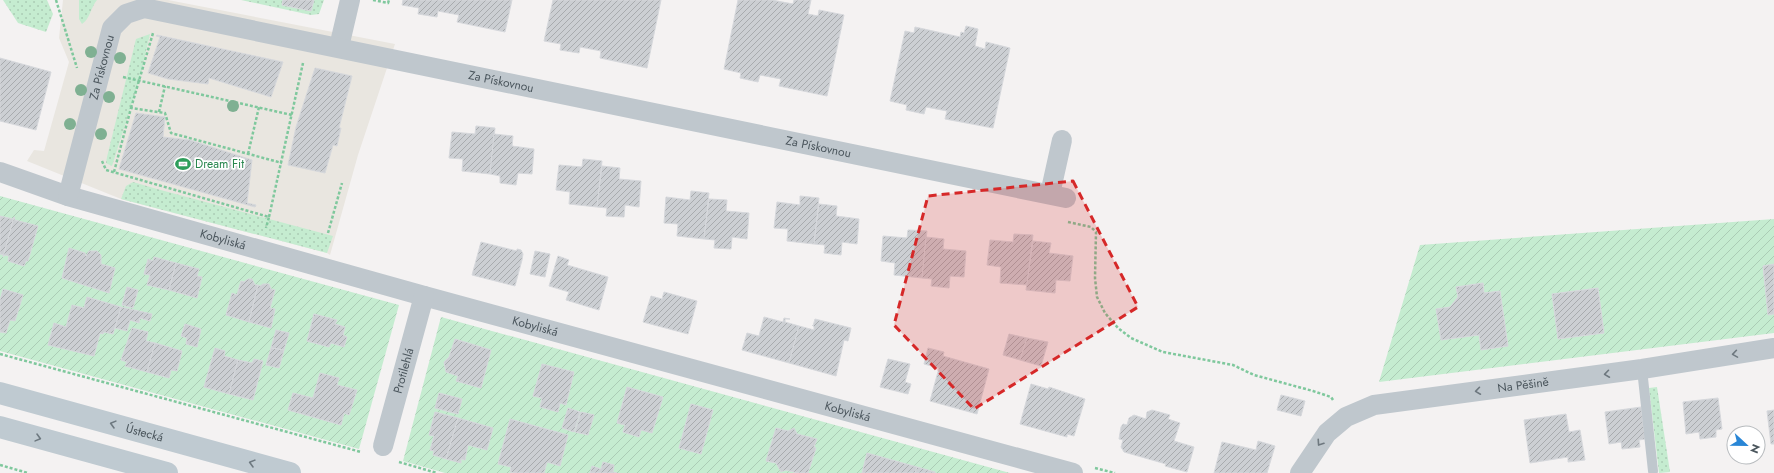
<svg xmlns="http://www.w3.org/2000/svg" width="1774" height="473" font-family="Jost,sans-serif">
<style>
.commercial{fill:#e9e6e0}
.grass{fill:url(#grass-dots)}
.garden{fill:url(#garden-furrows);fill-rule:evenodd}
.building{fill:url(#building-hatch);stroke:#d6d8dc}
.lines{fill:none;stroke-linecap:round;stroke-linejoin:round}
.path{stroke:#7fc89d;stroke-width:2.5;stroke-dasharray:3 2;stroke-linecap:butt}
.lane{stroke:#bfc7cd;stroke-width:10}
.street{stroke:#bfc7cd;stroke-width:20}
.secondary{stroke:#bfcad1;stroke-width:22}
.tree{fill:#7fb092}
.oneway{stroke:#6e787f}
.oneway2{stroke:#6e7980}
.marked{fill:#d62828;fill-opacity:0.2;stroke:#d62828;stroke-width:3;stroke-dasharray:8 5;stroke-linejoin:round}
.labels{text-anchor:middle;stroke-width:3.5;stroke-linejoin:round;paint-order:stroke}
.street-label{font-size:12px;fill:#4b565d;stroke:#fff}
.leisure-label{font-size:12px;fill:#27864d;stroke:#fff;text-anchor:start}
</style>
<defs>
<pattern id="grass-dots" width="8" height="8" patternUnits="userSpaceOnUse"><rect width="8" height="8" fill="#c5ecd0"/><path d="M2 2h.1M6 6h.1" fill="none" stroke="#abccb5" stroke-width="1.8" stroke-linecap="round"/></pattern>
<pattern id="garden-furrows" width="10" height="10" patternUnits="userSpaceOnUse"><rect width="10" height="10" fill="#c5ecd0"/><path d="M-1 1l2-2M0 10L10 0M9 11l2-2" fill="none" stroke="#abccb5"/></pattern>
<pattern id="building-hatch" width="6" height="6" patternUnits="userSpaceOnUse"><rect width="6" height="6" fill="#cccfd3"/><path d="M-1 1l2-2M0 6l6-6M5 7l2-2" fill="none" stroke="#a8abae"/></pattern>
</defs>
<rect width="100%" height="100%" fill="#f4f2f2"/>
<polygon class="commercial" points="63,0 168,0 395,44 358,155 330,255 327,253 121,199 27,161 34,150 44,151 69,62 59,38"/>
<g class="grass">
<polygon points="3,0 47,0 53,14 46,32 18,23"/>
<path d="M79 0H97C91 7 90 19 82 24L79 19Z"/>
<polygon points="241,0 283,0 282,5 311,11 313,0 324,0 319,14 311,15"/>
<polygon points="150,34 139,81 112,166 106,163 107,157 136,39"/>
<polygon points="133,182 157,189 333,236 327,253 121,199 126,186"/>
<polygon points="1657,387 1670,472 1659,473 1649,388"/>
</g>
<g class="garden">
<polygon points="0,196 399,305 359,449 0,351"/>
<path d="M1774 219V264L1763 266 1768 314H1774V333L1379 382 1420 245ZM1483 283 1484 293 1500 291 1508 346 1481 350 1479 335 1441 340 1437 310 1450 307 1458 297 1457 287ZM1597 288 1604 333 1558 339 1552 294Z"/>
<polygon points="441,317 1010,473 445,473 403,461"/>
</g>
<g class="building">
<polygon points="283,0 314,0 311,11 282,5"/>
<polygon points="403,0 512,0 505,32 457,22 459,15 438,11 437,17 418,14 419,8 402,5"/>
<polygon points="553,0 661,0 647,68 600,58 601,51 580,47 579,53 560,50 561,44 544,41"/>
<polygon points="738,0 772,0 793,4 794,0 811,0 808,14 818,16 819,10 844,15 827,96 779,86 781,79 760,75 758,82 740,78 741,73 724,69"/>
<polygon points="966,26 978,29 975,46 985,49 986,42 1010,48 993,128 945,119 947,111 926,107 924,114 906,110 907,105 890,101 905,31 914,33 915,27 960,37 961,32 964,33"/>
<polygon points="157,35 283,62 271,97 209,78 208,84 168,79 148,73 160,37 156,36"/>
<polygon points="0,58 51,72 36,130 0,121"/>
<polygon points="315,68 352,76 339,128 341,128 337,146 333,145 325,173 288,165 296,127"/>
<polygon points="136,113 165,117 163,137 190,140 252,160 247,203 256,205 255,207 119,169"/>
<polygon points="476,126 495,128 490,174 462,171 463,159 449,158 452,132 475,134"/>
<polygon points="494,134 513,136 512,146 534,149 532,174 518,173 516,185 500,183 500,176 490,174"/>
<polygon points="583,159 602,161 597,207 569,204 570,192 556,190 559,165 582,167"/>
<polygon points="602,166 620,168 619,179 641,181 639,207 625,205 624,217 606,216 607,208 597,207"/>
<polygon points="691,191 709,193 704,239 677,236 678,224 664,223 666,197 690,200"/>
<polygon points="800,196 819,198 814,244 787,241 788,229 774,228 777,202 800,205"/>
<polygon points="709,199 727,200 726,211 749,213 747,239 732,237 731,249 714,248 715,240 704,239"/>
<polygon points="819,204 837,206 836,216 859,219 857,244 842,242 841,255 824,253 825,245 814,244"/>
<polygon points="0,216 13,219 14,217 4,255 0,254"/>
<polygon points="14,217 15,220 38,226 28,261 26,261 24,266 8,261 9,256 5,255 3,257"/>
<polygon points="908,230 927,231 922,278 894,275 895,263 881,261 883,236 907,238"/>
<polygon points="1014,234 1033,235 1027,285 1000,283 1001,267 987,265 990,240 1013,242"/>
<polygon points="926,237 944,239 943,249 966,251 964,277 950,276 949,288 931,286 932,279 922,278"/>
<polygon points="1033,241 1051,243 1049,253 1073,256 1070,281 1056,280 1055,293 1026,290"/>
<polygon points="481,242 517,251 517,249 521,250 523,254 522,260 515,286 472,275"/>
<polygon points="69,248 85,253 86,256 89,251 97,251 101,255 101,264 115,268 109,293 62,278"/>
<polygon points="535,251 550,254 545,277 530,274"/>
<polygon points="558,256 569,260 567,265 608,277 599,310 566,300 569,292 549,286"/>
<polygon points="154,257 176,263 169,290 147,285 150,275 144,274 148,259 153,261"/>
<polygon points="176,263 199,269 197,276 202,277 197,298 169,290"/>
<polygon points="1774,264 1774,314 1768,315 1763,266"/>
<polygon points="248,279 252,279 255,285 258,285 249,322 226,315 232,293 237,295 241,281 244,282"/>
<polygon points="1483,283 1484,293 1500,291 1508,346 1481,350 1479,335 1441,340 1436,309 1450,307 1458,297 1456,287"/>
<polygon points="263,284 269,284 271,289 275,290 270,308 275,309 271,328 249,322 258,285 260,286"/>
<polygon points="127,287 138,290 133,308 122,305"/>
<polygon points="1598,288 1604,333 1558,339 1552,294"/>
<polygon points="3,289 23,295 15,321 10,320 6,333 0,332 0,300"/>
<polygon points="664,292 697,301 688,334 643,322 651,296 662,299"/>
<polygon points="87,297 121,307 113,334 104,332 103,334 100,333 94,356 48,345 54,323 66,327 72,305 84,308"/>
<polygon points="121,307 152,314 150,321 140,318 139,323 130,320 127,331 115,328"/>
<polygon points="314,314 337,320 335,324 345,327 343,335 347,337 344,347 331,343 329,347 307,341"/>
<polygon points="764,317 783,322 784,318 790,319 785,319 785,322 799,326 789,363 742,350 747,333 759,336"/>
<polygon points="815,319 851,328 848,341 844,340 836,376 789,363 799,326 814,330 814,327 812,325 813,326"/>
<polygon points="185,324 201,329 197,347 186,344 187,338 181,336"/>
<polygon points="132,328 148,332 146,341 155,343 147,372 125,366 127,362 121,360"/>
<polygon points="276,330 289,333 284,350 271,348"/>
<polygon points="1009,334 1027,338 1020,360 1003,355"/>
<polygon points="1027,338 1048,342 1041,366 1020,360"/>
<polygon points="455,339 491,350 481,388 456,381 458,376 446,372 444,362 449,357"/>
<polygon points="155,343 182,351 177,371 171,370 169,378 147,372"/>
<polygon points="215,348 225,351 224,356 238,360 229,394 204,387"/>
<polygon points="271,348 284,350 279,368 266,365"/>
<polygon points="928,348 944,352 943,356 989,369 977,414 930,401 939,368 924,364"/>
<polygon points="254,359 263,361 253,400 229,394 238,360 252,363"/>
<polygon points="888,359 910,364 905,382 911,384 908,394 880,387"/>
<polygon points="542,364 574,372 566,405 560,403 558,412 540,407 542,398 533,396"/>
<polygon points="320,373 339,378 337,385 357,390 349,415 344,413 341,425 288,410 293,393 313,398"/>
<polygon points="1031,384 1048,389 1049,387 1085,399 1074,436 1067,434 1067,437 1020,424"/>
<polygon points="627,387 663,397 652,433 641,430 639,437 623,432 625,425 617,423"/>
<polygon points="439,393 462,399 458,414 435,408"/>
<polygon points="1281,395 1305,401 1301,416 1277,410"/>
<polygon points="1718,398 1722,429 1716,430 1716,437 1700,439 1699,432 1686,434 1683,402"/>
<polygon points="691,404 713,410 701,454 679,448"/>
<polygon points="1641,407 1645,439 1639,440 1640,447 1622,449 1621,442 1609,444 1605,412"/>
<polygon points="568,408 580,412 574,432 562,428"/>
<polygon points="1152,410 1170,415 1168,419 1180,423 1174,441 1194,447 1187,472 1165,466 1166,464 1124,452 1121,447 1123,440 1119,439 1121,427 1123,424 1127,425 1129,418 1134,415 1146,419 1147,412"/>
<polygon points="1774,410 1774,444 1771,444 1767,411"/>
<polygon points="435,412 458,418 446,459 433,455 434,451 430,450 434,436 429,435"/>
<polygon points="581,412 594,415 588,435 575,432"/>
<polygon points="1566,414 1569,432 1580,430 1585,460 1568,462 1568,457 1530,463 1524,420"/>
<polygon points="458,418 493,428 487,450 468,445 465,460 461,459 461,463 446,459"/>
<polygon points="510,419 568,435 560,466 547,462 544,473 514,473 510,472 511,467 498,464"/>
<polygon points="776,428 788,431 794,428 797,434 817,439 814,447 816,448 808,473 797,473 786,470 781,472 776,463 766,461"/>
<polygon points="1258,441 1275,446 1267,473 1214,473 1222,442 1256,450"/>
<polygon points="867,453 917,467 915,473 862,473"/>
<polygon points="603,462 614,465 613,472 617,473 590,473 592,466 601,469"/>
<polygon points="917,467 935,472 935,473 915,473"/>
</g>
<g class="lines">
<g class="path">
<polyline points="56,0 77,68"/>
<polyline points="373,0 388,3 389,0"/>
<polyline points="123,77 292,115"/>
<polyline points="131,108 153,33"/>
<polyline points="159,112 165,86"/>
<polyline points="248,154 259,107"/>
<polyline points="102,161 106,170 269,217 266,228"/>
<polyline points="114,172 131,108 165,113 171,133 282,163"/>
<polyline points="269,217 303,63"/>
<polyline points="1068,222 1091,227 1096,232 1095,278 1097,297 1105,313 1118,328 1131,338 1163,352 1233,365 1254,375 1313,391 1331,397 1333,400"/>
<polyline points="328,233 342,183"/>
<polyline points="0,354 361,452"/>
<polyline points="399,462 437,473"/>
<polyline points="0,465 28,473"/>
<polyline points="1095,468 1115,473"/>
</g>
<polyline class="lane" points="1642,369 1653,471"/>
<g class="street">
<polyline points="339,47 350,0"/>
<path id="s1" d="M0 172 68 196 424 296 1073 473"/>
<polyline points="1050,194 1062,140"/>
<path id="s2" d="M68 196 112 28 126 14 144 8 1066 198"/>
<path id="s3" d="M383 446 424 296"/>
<path id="s4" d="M1300 473 1327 433 1346 417 1374 405 1642 369 1774 348"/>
</g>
<g class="secondary">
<path id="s5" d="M0 393 290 473"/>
<polyline points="0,427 167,473"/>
</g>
</g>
<g class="tree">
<circle cx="91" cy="52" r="6"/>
<circle cx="120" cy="58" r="6"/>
<circle cx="81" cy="90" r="6"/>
<circle cx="109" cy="97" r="6"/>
<circle cx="233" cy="106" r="6"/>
<circle cx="70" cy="124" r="6"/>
<circle cx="101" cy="134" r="6"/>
</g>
<defs><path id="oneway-chevron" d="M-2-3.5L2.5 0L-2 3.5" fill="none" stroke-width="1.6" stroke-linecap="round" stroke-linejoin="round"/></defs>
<g class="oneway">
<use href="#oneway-chevron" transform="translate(1735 354) rotate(171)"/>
<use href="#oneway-chevron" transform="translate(1607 374) rotate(172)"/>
<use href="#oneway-chevron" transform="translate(1478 391) rotate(172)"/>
<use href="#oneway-chevron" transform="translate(1320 443) rotate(124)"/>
</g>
<g class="oneway2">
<use href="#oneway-chevron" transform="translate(113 424) rotate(-165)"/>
<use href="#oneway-chevron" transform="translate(38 438) rotate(15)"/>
<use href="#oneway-chevron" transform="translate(252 463) rotate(-165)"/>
</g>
<path class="marked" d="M1073 181 1138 307 974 409 894 325 928 196Z"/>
<defs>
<symbol id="stadium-bare" viewBox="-9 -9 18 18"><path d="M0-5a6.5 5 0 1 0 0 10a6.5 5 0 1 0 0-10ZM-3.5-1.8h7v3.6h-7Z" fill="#2e9e5b" stroke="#fff" stroke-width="2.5" paint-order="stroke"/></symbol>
</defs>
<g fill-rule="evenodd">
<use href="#stadium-bare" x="172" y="153" width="22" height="22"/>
</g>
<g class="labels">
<g class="street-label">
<text dy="4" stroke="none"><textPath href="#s2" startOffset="133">Za Pískovnou</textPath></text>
<text dy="4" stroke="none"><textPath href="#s2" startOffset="577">Za Pískovnou</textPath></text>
<text dy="4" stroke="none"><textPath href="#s2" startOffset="901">Za Pískovnou</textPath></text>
<text dy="4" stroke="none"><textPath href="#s1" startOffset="233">Kobyliská</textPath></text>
<text dy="4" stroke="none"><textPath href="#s1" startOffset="557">Kobyliská</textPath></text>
<text dy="4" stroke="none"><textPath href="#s3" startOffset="78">Protilehlá</textPath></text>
<text dy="4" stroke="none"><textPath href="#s4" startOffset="254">Na Pěšině</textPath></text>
<text dy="4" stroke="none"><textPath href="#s1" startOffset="881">Kobyliská</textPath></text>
<text dy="4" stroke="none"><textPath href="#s5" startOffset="150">Ústecká</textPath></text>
</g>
<g class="leisure-label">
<text x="195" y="168">Dream Fit</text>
</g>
</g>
<g transform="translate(1746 445) rotate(112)"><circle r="19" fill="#ffffff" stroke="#b7bbbe"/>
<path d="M0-3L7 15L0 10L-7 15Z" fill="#2986d6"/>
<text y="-6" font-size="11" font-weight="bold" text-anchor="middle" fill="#4b565d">N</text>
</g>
</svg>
